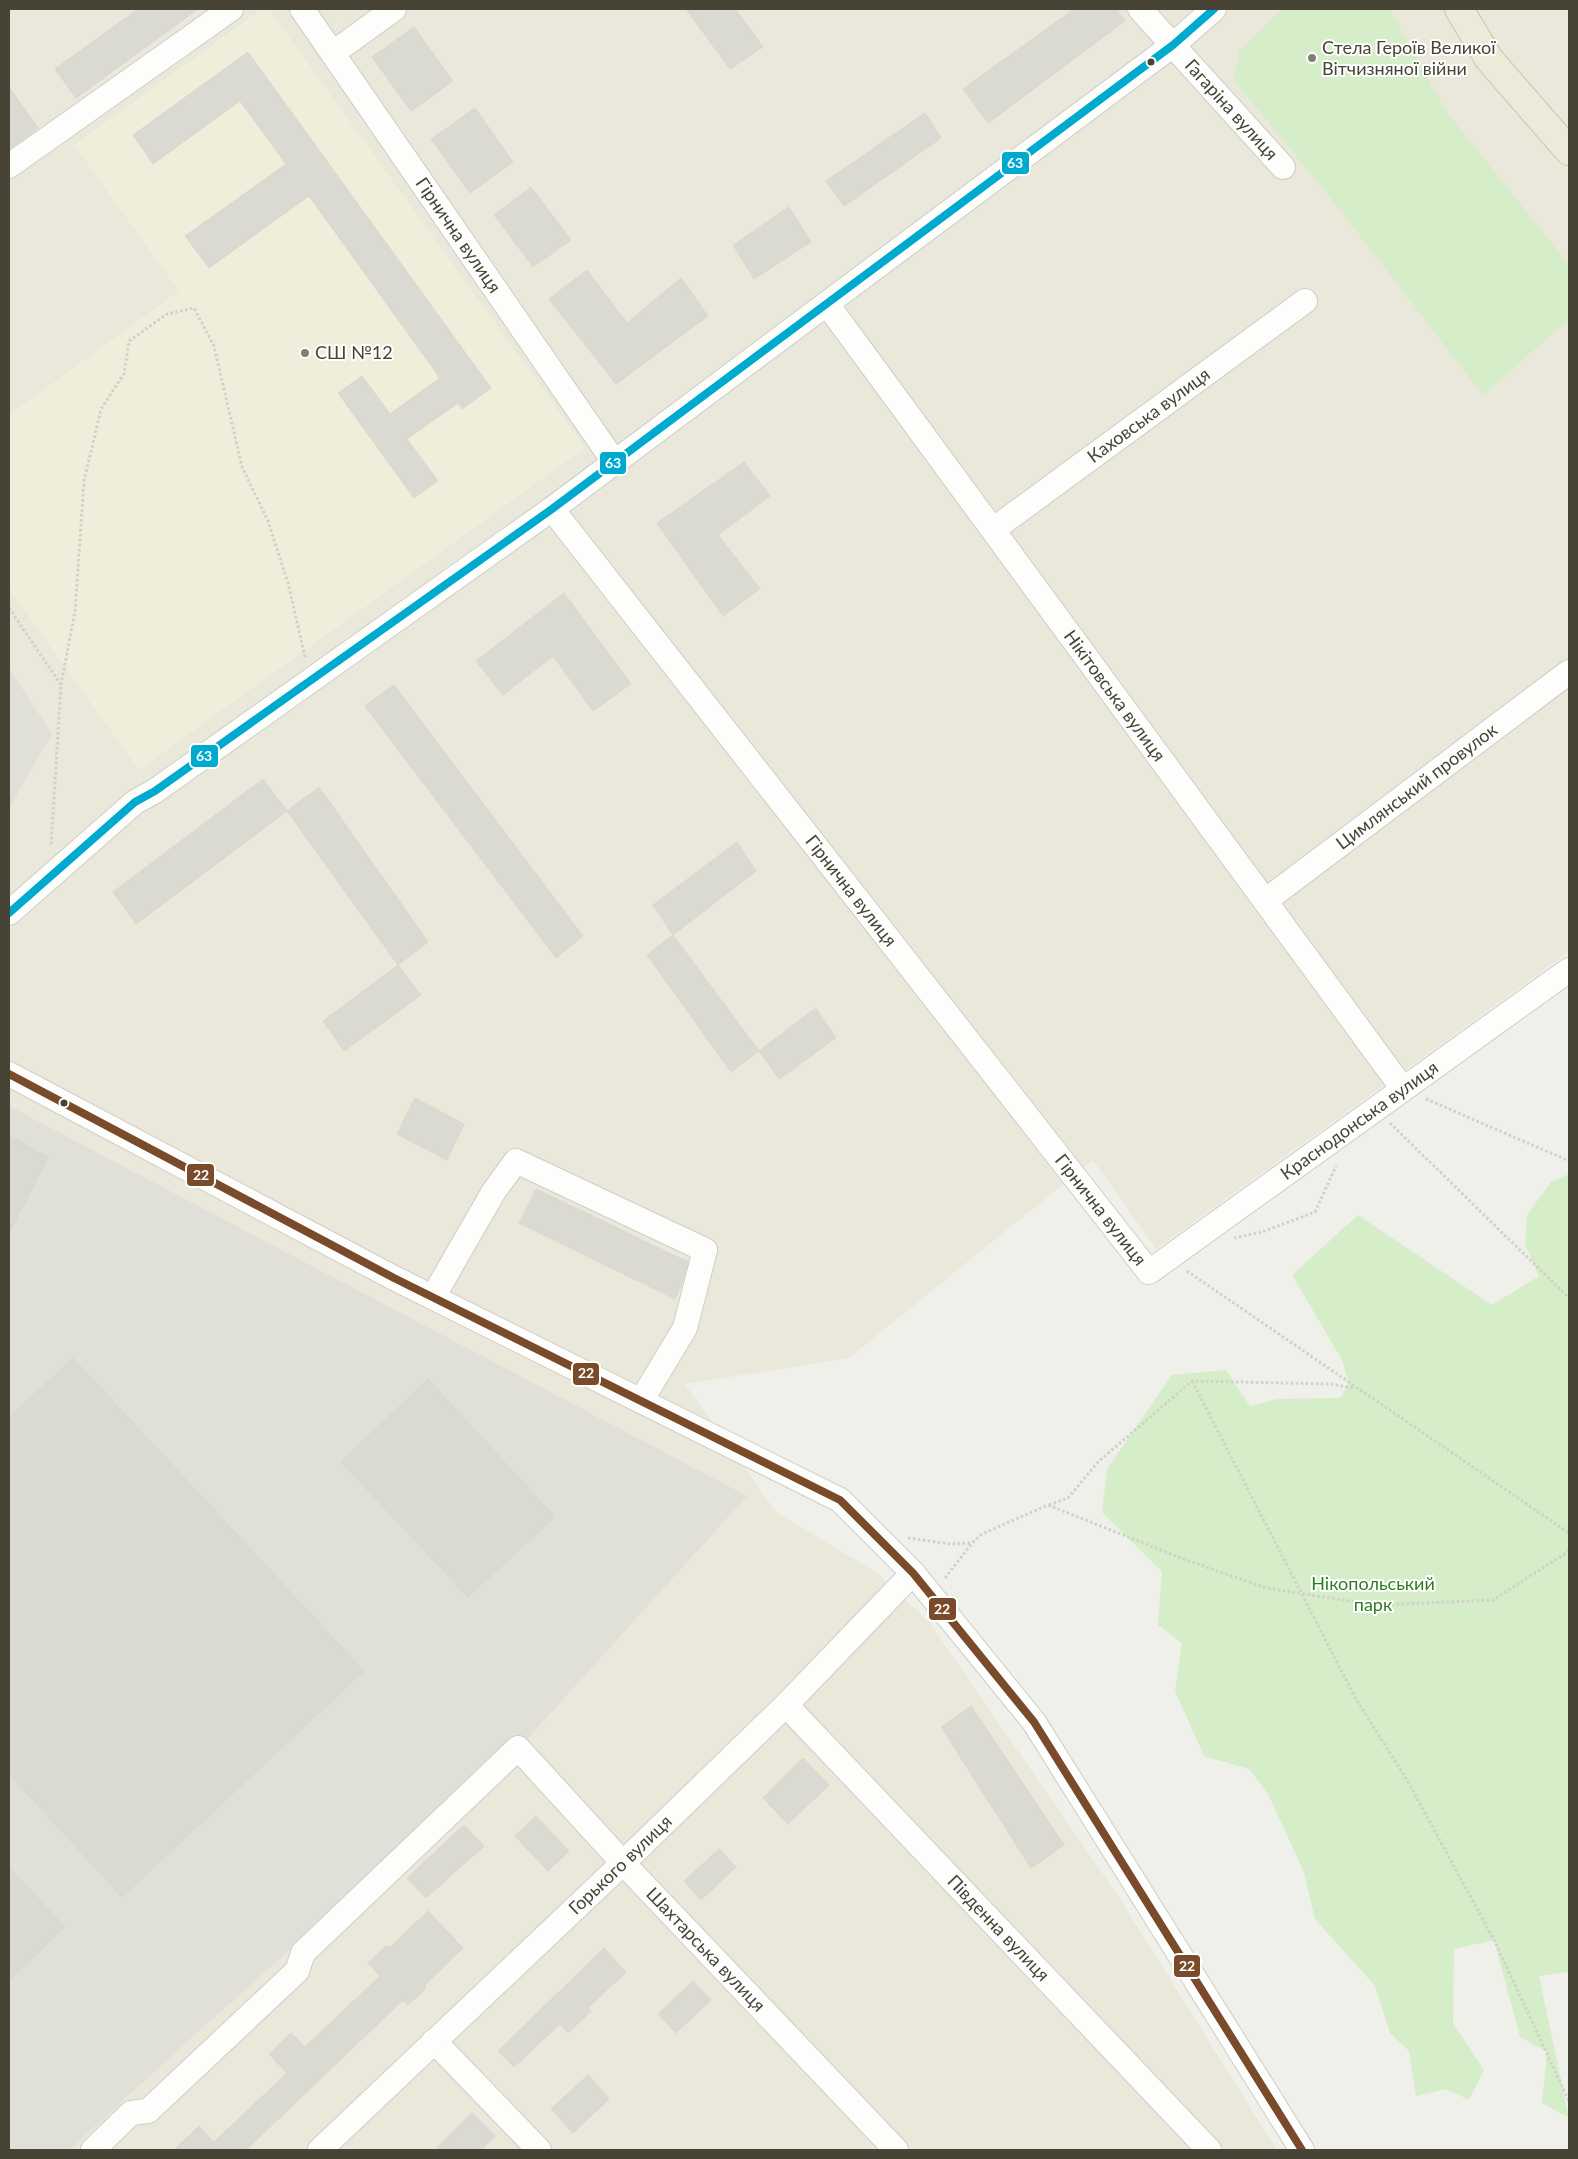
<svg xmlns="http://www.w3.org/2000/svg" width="1578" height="2159" font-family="Lato,sans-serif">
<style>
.residential{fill:#e9e8da}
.industrial{fill:#e0dfd8}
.education{fill:#efeedb}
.green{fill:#d5edc8}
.building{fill:#dad9d2;stroke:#d8d8cf}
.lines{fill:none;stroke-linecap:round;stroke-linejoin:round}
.minor-casing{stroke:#cecec7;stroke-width:26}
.highway-casing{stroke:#cac5a3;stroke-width:30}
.path{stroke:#d1d0ca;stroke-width:3;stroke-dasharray:2.5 2.5;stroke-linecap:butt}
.minor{stroke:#fdfdfc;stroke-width:24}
.highway{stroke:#ecead9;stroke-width:28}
.bus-1-casing{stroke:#fff;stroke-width:11}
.bus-2-casing{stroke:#fff;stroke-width:11}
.bus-1{stroke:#00a9ce;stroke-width:8}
.bus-2{stroke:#7a4b2a;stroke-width:8}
.poi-dot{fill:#828074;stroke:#fff;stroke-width:2}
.bus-dot{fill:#474435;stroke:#fff;stroke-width:2}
.labels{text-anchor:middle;stroke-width:4;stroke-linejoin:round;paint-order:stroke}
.poi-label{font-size:18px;fill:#474435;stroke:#fff;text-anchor:start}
.street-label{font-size:18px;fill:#474435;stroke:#fff}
.park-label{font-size:18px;fill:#307c24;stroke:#fff}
.line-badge{stroke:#fff;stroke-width:2}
.badge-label{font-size:14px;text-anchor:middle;font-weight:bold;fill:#fff}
</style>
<rect width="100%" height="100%" fill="#f0f0ea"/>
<polygon class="residential" points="9,9 1569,9 1569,952 1156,1249 1093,1160 849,1358 685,1384 776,1512 877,1573 929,1622 1120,1899 1277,2150 9,2150"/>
<g class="industrial">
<polygon points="9,669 52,734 9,808"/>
<polygon points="9,1106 747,1496 528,1738 202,2028 69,2150 9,2150"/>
</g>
<polygon class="education" points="262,9 269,9 585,448 139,770 9,589 9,415 179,291 74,145"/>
<g class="green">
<polygon points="1283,9 1390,9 1445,110 1569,265 1569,319 1483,395 1330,197 1233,79 1239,51"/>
<polygon points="1569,1174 1569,1972 1539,1976 1569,2118 1542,2103 1547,2052 1520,2037 1494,1940 1454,1949 1453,2023 1484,2070 1469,2100 1446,2089 1416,2096 1409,2051 1390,2033 1375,1986 1315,1919 1304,1872 1268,1794 1249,1769 1204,1756 1175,1691 1182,1643 1158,1625 1162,1572 1102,1512 1107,1469 1172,1375 1226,1370 1250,1406 1277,1399 1340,1398 1349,1383 1342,1360 1292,1275 1358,1215 1492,1305 1539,1276 1525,1244 1527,1215 1551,1182"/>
</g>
<g class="building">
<polygon points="138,9 198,9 76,98 55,69"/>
<polygon points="686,9 735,9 763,47 730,69"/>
<polygon points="1074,9 1116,9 1125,21 988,123 963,89"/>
<polygon points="414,27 453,81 411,111 372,57"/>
<polygon points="248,52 491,388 462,409 458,403 407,439 438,481 414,498 338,393 362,376 390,414 440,378 309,196 209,268 185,236 286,164 240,101 153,164 133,135"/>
<polygon points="9,87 38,128 9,149"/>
<polygon points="475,108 513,162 470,193 431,139"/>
<polygon points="925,113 941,138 844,206 826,181"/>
<polygon points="531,187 571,240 533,267 494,215"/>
<polygon points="789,207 811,242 754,279 733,245"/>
<polygon points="587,270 627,323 681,278 708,316 616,384 549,299"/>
<polygon points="744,462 770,496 718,535 760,589 723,616 657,523"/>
<polygon points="564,593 631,684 593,711 553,656 503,695 476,661"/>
<polygon points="394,685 583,936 556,958 365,706"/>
<polygon points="263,779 287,811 136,924 113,892"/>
<polygon points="319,787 428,942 398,965 287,811"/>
<polygon points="737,842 756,871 673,935 653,905"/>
<polygon points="673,935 759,1051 731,1072 647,955"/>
<polygon points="398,965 421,995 344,1051 323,1021"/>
<polygon points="816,1008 836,1038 779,1079 759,1051"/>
<polygon points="415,1098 464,1124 447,1160 397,1134"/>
<polygon points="9,1136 48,1157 9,1233"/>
<polygon points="536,1189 688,1262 682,1283 675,1299 519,1223"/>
<polygon points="73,1358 364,1671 122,1897 9,1774 9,1418"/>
<polygon points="428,1379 555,1517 468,1597 341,1462"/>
<polygon points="971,1706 1064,1845 1031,1868 941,1727"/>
<polygon points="803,1758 829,1785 788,1824 763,1798"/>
<polygon points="536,1816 569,1851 548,1871 515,1836"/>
<polygon points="464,1825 484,1846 426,1898 407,1878"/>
<polygon points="719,1849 736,1867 701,1900 684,1881"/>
<polygon points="9,1868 65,1927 9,1980"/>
<polygon points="428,1911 463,1948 424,1986 426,1988 408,2005 403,2000 246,2150 174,2150 199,2126 214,2142 287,2073 269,2054 291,2033 305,2047 380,1976 368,1963 386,1946 389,1948"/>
<polygon points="604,1948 626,1972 588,2008 591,2011 568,2033 560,2024 514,2067 498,2051"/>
<polygon points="693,1981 711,2000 676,2033 658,2014"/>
<polygon points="588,2075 609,2099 573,2133 551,2109"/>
<polygon points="472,2113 495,2136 481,2150 435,2150"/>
</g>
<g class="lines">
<defs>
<g id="minor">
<path id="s1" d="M302 9 615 463"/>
<path id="s2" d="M1140 9 1283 167"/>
<polyline points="333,53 394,9"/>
<polyline points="9,166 231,9"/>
<path id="s3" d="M827 304 1403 1089"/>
<path id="s4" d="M552 509 1149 1272 1569 970"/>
<path id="s5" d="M994 529 1305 301"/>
<path id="s6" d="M1265 901 1569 672"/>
<polyline points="9,913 135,802 155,791 552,509 1173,45 1214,9"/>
<polyline points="9,1074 394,1278 840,1500 913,1573 1034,1722 1302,2150"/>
<polyline points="433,1297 494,1191 516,1161 705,1250 685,1328 641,1401"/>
<path id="s7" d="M786 1705 1209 2150"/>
<polyline points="434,2041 539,2150"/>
<path id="s8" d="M93 2150 131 2113 148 2111 297 1971 303 1953 518 1748 623 1863 896 2150"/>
<path id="s9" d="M320 2150 623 1863 786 1705 913 1573"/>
</g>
<polyline id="highway" points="1459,9 1489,59 1569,151"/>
</defs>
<use href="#minor" class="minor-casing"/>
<use href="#highway" class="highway-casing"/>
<g class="path">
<polyline points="9,608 61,685 51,846"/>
<polyline points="61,685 75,611 84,481 101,409 124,374 129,341 167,314 194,308 214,346 242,467 268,521 288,583 305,657"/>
<polyline points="1426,1099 1569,1161"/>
<polyline points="1390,1123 1569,1298"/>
<polyline points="1234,1238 1262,1232 1315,1212 1336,1166"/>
<polyline points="1187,1271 1569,1533"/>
<polyline points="1192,1381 1356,1699 1407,1780 1494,1940 1569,2101"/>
<polyline points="1049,1505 1068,1498 1098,1462 1192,1381 1331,1384 1354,1388"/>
<polyline points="908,1538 951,1544 972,1543"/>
<polyline points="945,1578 972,1543 982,1534 1048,1505 1186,1560 1266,1588 1376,1605 1493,1600 1569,1551"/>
</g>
<use href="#minor" class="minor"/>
<use href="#highway" class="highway"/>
<defs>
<polyline id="bus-1" points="9,913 135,802 155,791 552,509 1173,45 1214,9"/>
<polyline id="bus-2" points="9,1074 394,1278 840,1500 913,1573 1034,1722 1302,2150"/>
</defs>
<use href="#bus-1" class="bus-1-casing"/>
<use href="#bus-2" class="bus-2-casing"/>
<use href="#bus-1" class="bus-1"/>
<use href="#bus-2" class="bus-2"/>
</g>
<g class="poi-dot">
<circle cx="1312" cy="58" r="5"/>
<circle cx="305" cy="353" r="5"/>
</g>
<g class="bus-dot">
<circle cx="1151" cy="62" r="4.5"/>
<circle cx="64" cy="1103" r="4.5"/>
</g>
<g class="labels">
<g class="poi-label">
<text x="1322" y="54">Стела Героїв Великої<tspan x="1322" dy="21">Вітчизняної війни</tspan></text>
<text x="315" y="359">СШ №12</text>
</g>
<g class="street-label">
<text dy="6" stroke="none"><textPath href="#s2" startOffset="136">Гагаріна вулиця</textPath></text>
<text dy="6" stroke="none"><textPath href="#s1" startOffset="275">Гірнична вулиця</textPath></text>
<text dy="6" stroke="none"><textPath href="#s5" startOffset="192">Каховська вулиця</textPath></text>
<text dy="6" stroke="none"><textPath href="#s3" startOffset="486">Нікітовська вулиця</textPath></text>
<text dy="6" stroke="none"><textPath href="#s6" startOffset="190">Цимлянський провулок</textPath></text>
<text dy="6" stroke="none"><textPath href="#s4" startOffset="485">Гірнична вулиця</textPath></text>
<text dy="6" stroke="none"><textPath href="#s4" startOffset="1228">Краснодонська вулиця</textPath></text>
<text dy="6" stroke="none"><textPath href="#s4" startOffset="890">Гірнична вулиця</textPath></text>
<text dy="6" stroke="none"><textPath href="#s9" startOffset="414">Горького вулиця</textPath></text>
<text dy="6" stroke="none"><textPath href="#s7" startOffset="308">Південна вулиця</textPath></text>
<text dy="6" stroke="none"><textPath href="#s8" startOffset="866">Шахтарська вулиця</textPath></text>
</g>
<g class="park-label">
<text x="1373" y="1590">Нікопольський<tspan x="1373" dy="21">парк</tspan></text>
</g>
</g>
<g class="line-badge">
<rect x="1001" y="151" width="29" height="24" rx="5" fill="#00a9ce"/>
<rect x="599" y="451" width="28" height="24" rx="5" fill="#00a9ce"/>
<rect x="190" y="744" width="29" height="24" rx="5" fill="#00a9ce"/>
<rect x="186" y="1163" width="29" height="24" rx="5" fill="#7a4b2a"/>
<rect x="572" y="1362" width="28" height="24" rx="5" fill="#7a4b2a"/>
<rect x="928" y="1597" width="29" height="24" rx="5" fill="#7a4b2a"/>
<rect x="1173" y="1954" width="28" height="24" rx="5" fill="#7a4b2a"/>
</g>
<g class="badge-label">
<text x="1015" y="168">63</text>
<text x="613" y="468">63</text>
<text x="204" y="761">63</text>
<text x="201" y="1180">22</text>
<text x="586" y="1378">22</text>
<text x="942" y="1614">22</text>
<text x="1187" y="1971">22</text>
</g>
<rect width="1578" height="2159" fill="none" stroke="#474435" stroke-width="20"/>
</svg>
